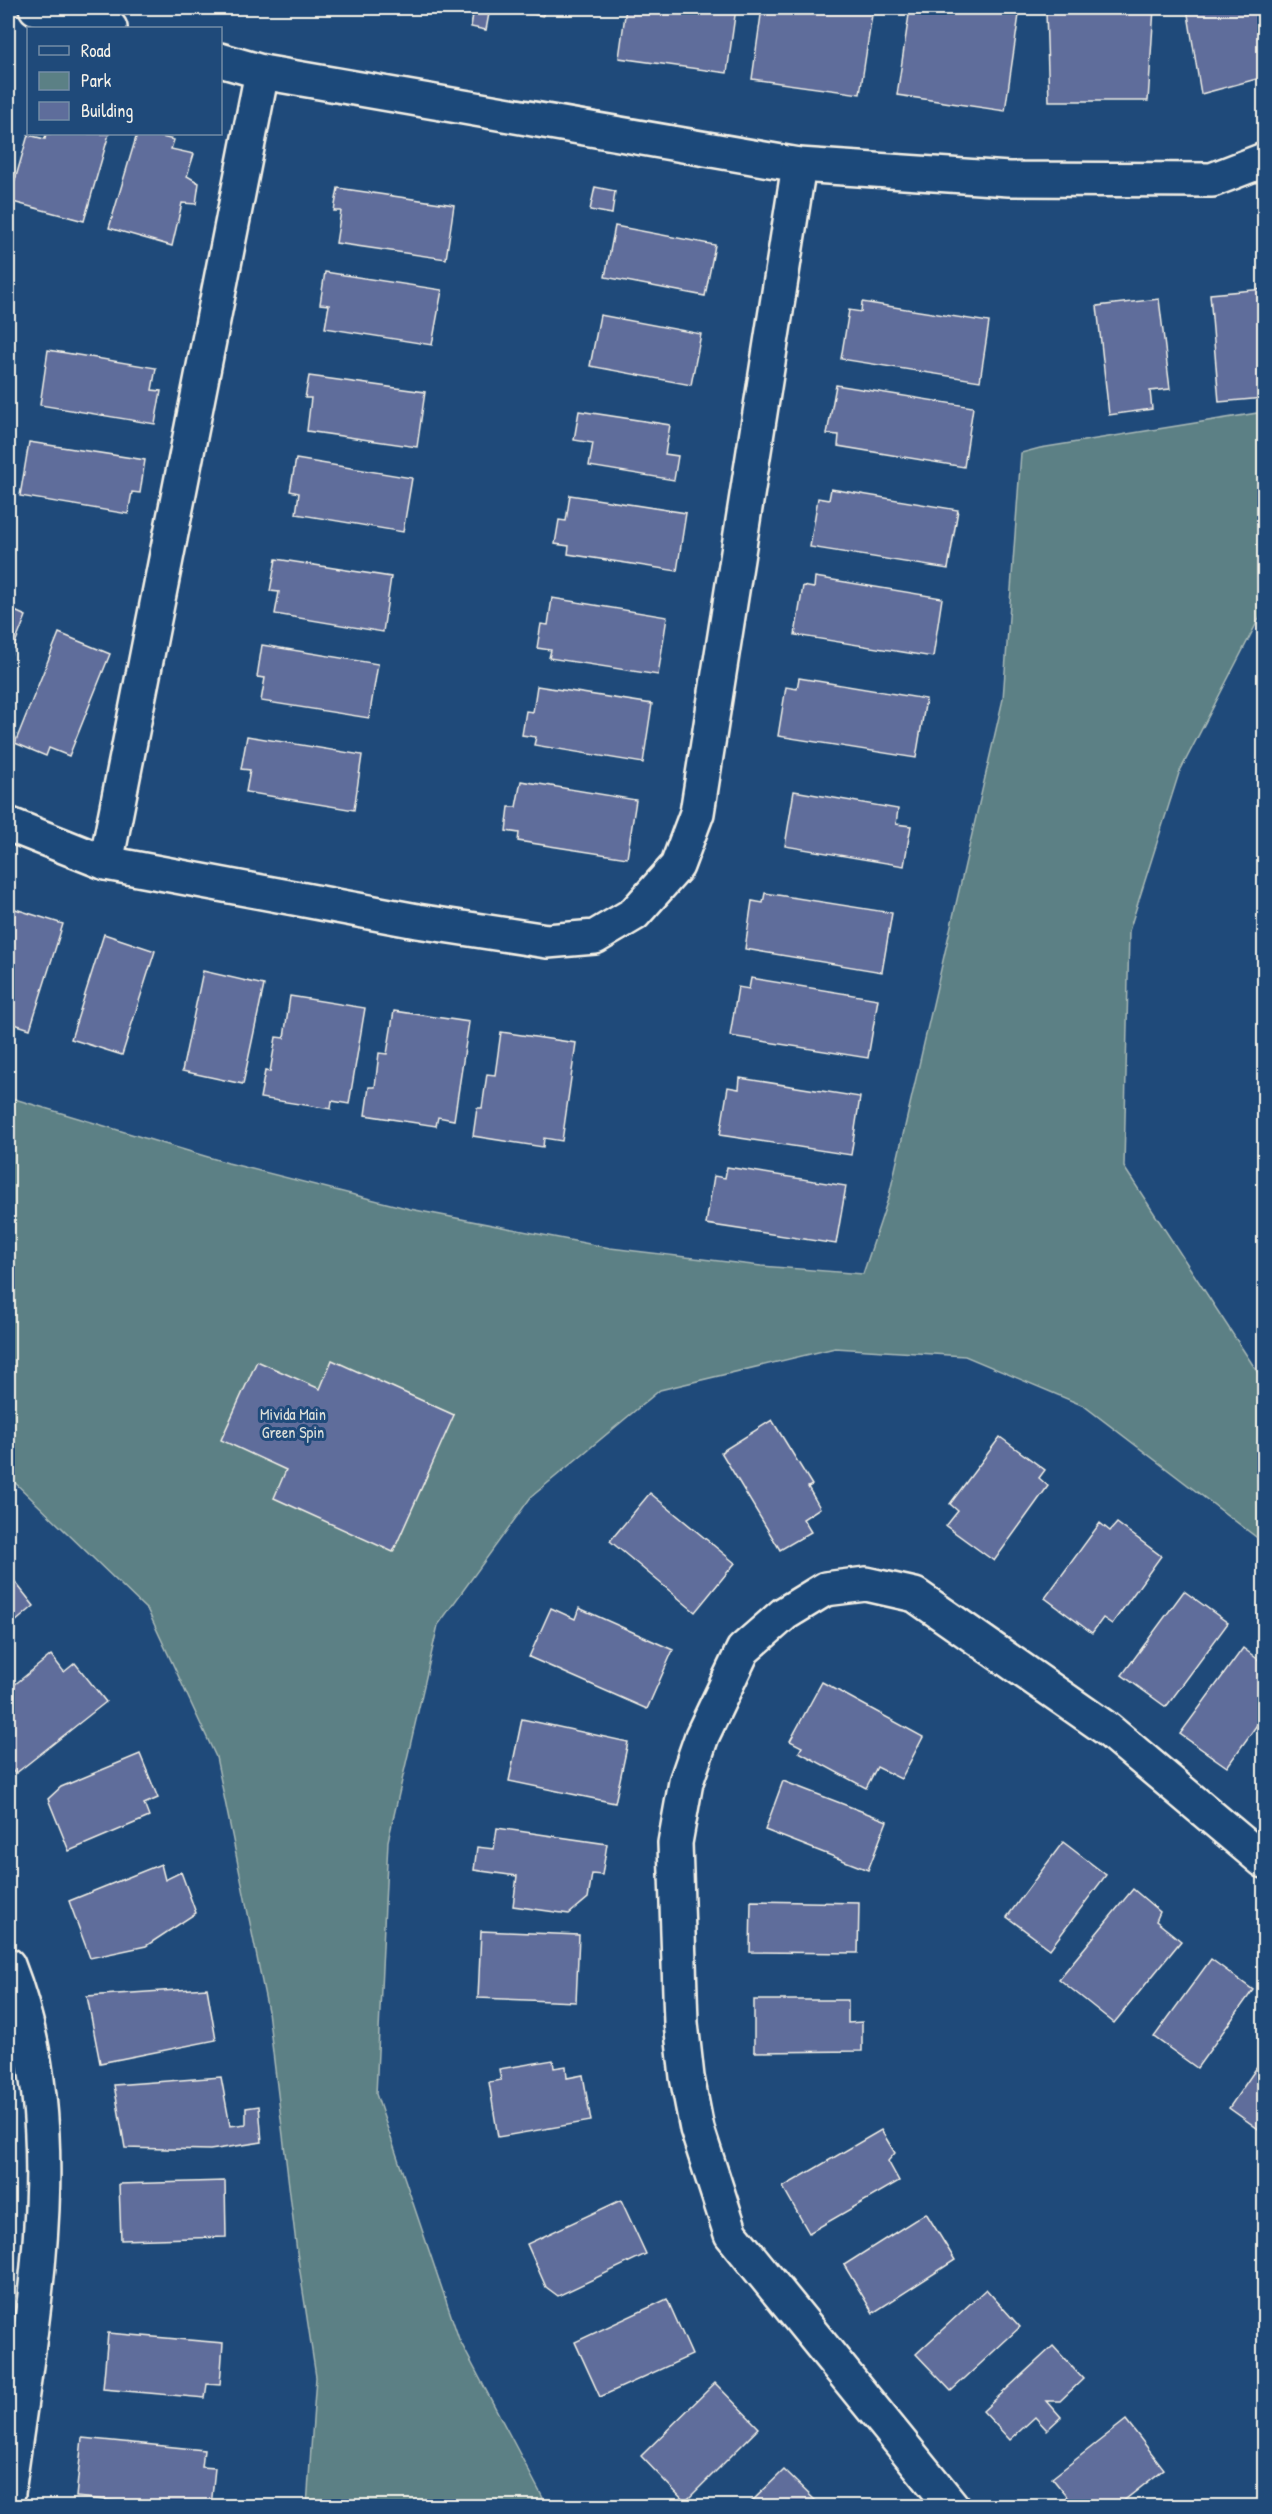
<svg xmlns="http://www.w3.org/2000/svg" width="1272" height="2514" font-family="'Patrick Hand',sans-serif">
<style>
.green{fill:#5b8085;stroke:#a8b8b6;stroke-width:1.5}
.building{fill:#5e6d9b;stroke:#f4f1e8;stroke-width:1.5}
.lines{fill:none;stroke-linecap:round;stroke-linejoin:round}
.street-casing{stroke:#f4f1e8;stroke-width:38}
.street{stroke:#1f4a7a;stroke-width:33}
.labels{text-anchor:middle;stroke-width:6;stroke-linejoin:round;paint-order:stroke}
.park-label{font-size:16px;fill:#dde0d9;stroke:#1f4a7a}
</style>
<rect width="100%" height="100%" fill="#1f4a7a"/>
<filter id="ink" filterUnits="userSpaceOnUse"><feTurbulence type="fractalNoise" baseFrequency=".0167" numOctaves="2"/><feDisplacementMap in="SourceGraphic" scale="12" xChannelSelector="R" yChannelSelector="G"/><feConvolveMatrix kernelMatrix="1 2 1 2 8 2 1 2 1" color-interpolation-filters="sRGB"/></filter>
<g filter="url(#ink)">
<polygon class="green" points="1264,412 1264,609 1179,773 1129,931 1124,1167 1264,1382 1264,1543 1084,1406 965,1356 835,1348 660,1390 531,1497 438,1625 388,1841 376,2094 459,2339 543,2498 520,2506 307,2506 316,2377 297,2252 268,2011 216,1757 148,1611 8,1476 8,1097 228,1163 410,1209 610,1248 761,1266 863,1274 889,1196 1003,699 1021,453 1040,448"/>
<g class="building">
<polygon points="474,8 490,8 486,30 471,27"/>
<polygon points="497,8 544,8 543,16"/>
<polygon points="626,8 736,8 727,73 619,58"/>
<polygon points="762,8 873,8 860,94 752,79"/>
<polygon points="910,8 1020,8 1005,111 897,95"/>
<polygon points="1154,8 1148,101 1049,101 1046,12"/>
<polygon points="1187,8 1264,8 1264,77 1201,94"/>
<polygon points="46,134 109,134 84,221 9,201 28,135 45,139"/>
<polygon points="137,134 150,134 174,140 171,149 194,154 187,176 199,183 196,204 182,203 172,246 109,228"/>
<polygon points="595,187 615,191 612,214 590,210"/>
<polygon points="338,188 454,205 446,259 336,243 341,211 334,211"/>
<polygon points="615,226 715,245 705,296 605,277"/>
<polygon points="325,272 442,290 432,345 325,328 329,305 320,304"/>
<polygon points="1264,289 1264,398 1219,402 1210,294"/>
<polygon points="1159,299 1170,389 1150,391 1152,409 1109,415 1097,306"/>
<polygon points="862,302 989,322 980,381 841,359 849,310 861,312"/>
<polygon points="600,315 701,334 691,385 590,366"/>
<polygon points="48,350 156,368 152,390 161,391 155,424 40,405"/>
<polygon points="309,376 425,392 417,447 307,431 311,398 305,398"/>
<polygon points="836,385 973,407 964,467 838,446 839,435 827,434"/>
<polygon points="579,411 670,425 665,454 678,456 674,480 589,466 593,443 574,440"/>
<polygon points="29,442 145,460 140,493 132,492 128,514 20,496"/>
<polygon points="296,459 412,478 403,532 296,514 299,493 290,491"/>
<polygon points="831,489 958,510 948,569 810,547 818,498 829,500"/>
<polygon points="570,495 686,513 677,571 568,554 569,546 555,544 559,520 566,521"/>
<polygon points="276,559 391,577 383,632 275,614 279,592 270,591"/>
<polygon points="815,577 942,598 933,657 795,635 803,586 814,588"/>
<polygon points="552,598 667,617 658,675 549,658 551,650 537,648 541,624 548,625"/>
<polygon points="8,608 26,616 8,661"/>
<polygon points="59,633 110,654 69,756 49,748 46,756 15,743"/>
<polygon points="262,645 378,664 369,718 261,701 265,678 257,677"/>
<polygon points="799,678 926,699 916,758 778,736 786,687 797,689"/>
<polygon points="537,686 652,704 643,763 534,745 536,737 522,735 526,711 533,712"/>
<polygon points="247,736 362,755 354,810 246,792 250,770 241,769"/>
<polygon points="521,781 636,800 627,858 518,841 519,833 506,831 509,807 516,807"/>
<polygon points="794,791 898,809 896,824 911,826 904,866 785,846"/>
<polygon points="765,893 892,913 882,972 745,949 752,901 763,903"/>
<polygon points="12,908 63,924 30,1029 8,1022 8,921"/>
<polygon points="104,934 155,951 122,1055 71,1039"/>
<polygon points="203,971 264,985 243,1084 182,1071"/>
<polygon points="751,978 878,999 868,1058 730,1036 738,987 749,989"/>
<polygon points="290,996 365,1008 349,1104 332,1101 331,1109 260,1098 265,1071 270,1072 276,1037 284,1038"/>
<polygon points="394,1011 469,1022 454,1120 438,1117 436,1126 365,1115 369,1087 375,1087 379,1053 387,1054"/>
<polygon points="501,1032 576,1043 562,1141 544,1138 543,1147 473,1136 477,1108 482,1108 487,1074 495,1075"/>
<polygon points="740,1078 860,1097 851,1155 720,1135 728,1087 739,1089"/>
<polygon points="727,1167 846,1186 836,1244 706,1224 714,1176 725,1178"/>
<polygon points="332,1360 454,1415 393,1552 274,1498 286,1470 221,1440 257,1361 320,1389"/>
<polygon points="772,1420 812,1485 808,1487 820,1508 803,1519 811,1532 780,1550 721,1452"/>
<polygon points="1000,1437 1045,1470 1039,1478 1048,1486 994,1561 946,1526 958,1511 950,1504"/>
<polygon points="650,1493 735,1563 695,1612 610,1541"/>
<polygon points="1100,1523 1110,1531 1117,1523 1161,1556 1112,1624 1103,1618 1092,1633 1045,1598"/>
<polygon points="8,1573 34,1606 8,1628"/>
<polygon points="1184,1591 1228,1623 1166,1707 1122,1675"/>
<polygon points="551,1608 575,1619 579,1608 673,1650 647,1709 529,1657"/>
<polygon points="1243,1648 1264,1664 1264,1715 1227,1767 1180,1734"/>
<polygon points="51,1655 64,1672 75,1663 106,1702 15,1774 8,1765 8,1690"/>
<polygon points="822,1682 923,1737 901,1779 877,1767 866,1788 799,1752 802,1747 790,1741"/>
<polygon points="522,1719 628,1742 615,1803 509,1781"/>
<polygon points="140,1754 158,1798 144,1804 149,1817 69,1851 48,1799 61,1787"/>
<polygon points="783,1781 887,1821 868,1870 765,1830"/>
<polygon points="497,1828 607,1844 602,1875 592,1874 588,1898 569,1914 513,1906 517,1876 474,1870 477,1847 494,1849"/>
<polygon points="1063,1842 1106,1875 1050,1949 1007,1917"/>
<polygon points="161,1864 165,1880 181,1872 196,1913 146,1946 90,1958 69,1901"/>
<polygon points="1133,1889 1160,1912 1156,1921 1181,1941 1114,2023 1059,1979"/>
<polygon points="751,1901 859,1903 858,1953 750,1952"/>
<polygon points="481,1931 579,1935 576,2002 478,1998"/>
<polygon points="1211,1959 1253,1990 1197,2068 1154,2037"/>
<polygon points="207,1988 216,2040 100,2063 87,1996"/>
<polygon points="754,2000 848,2000 848,2023 862,2022 862,2051 754,2052"/>
<polygon points="1264,2057 1264,2133 1229,2108"/>
<polygon points="553,2060 554,2068 566,2066 567,2078 583,2075 591,2121 498,2137 489,2082 501,2080 499,2069"/>
<polygon points="221,2077 230,2126 246,2124 246,2108 259,2106 262,2142 210,2150 125,2148 114,2085"/>
<polygon points="881,2130 895,2153 888,2161 899,2181 809,2233 783,2187"/>
<polygon points="225,2181 226,2237 121,2240 119,2184"/>
<polygon points="621,2200 646,2254 558,2296 546,2287 527,2244"/>
<polygon points="926,2213 955,2260 873,2313 844,2265"/>
<polygon points="986,2289 1020,2327 951,2391 916,2354"/>
<polygon points="667,2299 692,2355 600,2397 575,2342"/>
<polygon points="108,2333 223,2343 220,2385 207,2384 205,2398 103,2389"/>
<polygon points="1053,2346 1083,2379 1060,2401 1047,2401 1061,2417 1047,2430 1035,2417 1010,2440 983,2411"/>
<polygon points="715,2383 759,2428 685,2502 641,2456"/>
<polygon points="1126,2420 1164,2469 1117,2506 1075,2506 1052,2478"/>
<polygon points="82,2438 204,2450 202,2467 215,2468 211,2506 164,2506 76,2497"/>
<polygon points="784,2470 821,2506 747,2506"/>
</g>
<g class="lines">
<defs>
<g id="street">
<polyline points="36,8 110,28"/>
<polyline points="220,60 262,72 799,165 1009,179 1212,180 1264,160"/>
<polyline points="8,824 106,863 417,921 547,941 595,937 634,914 677,866 697,813 799,165"/>
<polyline points="106,863 262,72"/>
<path d="M8 1965C74 2133 30 2321 8 2493"/>
<polyline points="952,2506 731,2234 697,2129 687,2077 681,2023 675,1843 686,1782 702,1736 743,1650 784,1614 825,1589 866,1584 915,1595 1107,1729 1264,1861"/>
</g>
</defs>
<use href="#street" class="street-casing"/>
<use href="#street" class="street"/>
</g>
</g>
<g class="labels">
<g class="park-label">
<text x="293" y="1420">Mivida Main<tspan x="293" dy="18">Green Spin</tspan></text>
</g>
</g>
<rect width="1272" height="2514" fill="none" stroke="#1f4a7a" stroke-width="30"/>
<rect x="15" y="15" width="1242" height="2484" fill="none" stroke="#f4f1e8" stroke-width="2" filter="url(#ink)"/>
<rect x="27" y="27" width="195" height="108" fill="#1f4a7a" stroke="#748da6" stroke-width="1.5"/>
<rect x="39" y="46" width="30" height="9" fill="#1f4a7a" stroke="#748da6" stroke-width="1.5"/>
<text x="81" y="57" font-size="18" fill="#f4f1e8">Road</text>
<rect x="39" y="72" width="30" height="18" fill="#5b8085" stroke="#748da6" stroke-width="1.5"/>
<text x="81" y="87" font-size="18" fill="#f4f1e8">Park</text>
<rect x="39" y="102" width="30" height="18" fill="#5e6d9b" stroke="#748da6" stroke-width="1.5"/>
<text x="81" y="117" font-size="18" fill="#f4f1e8">Building</text>
</svg>
